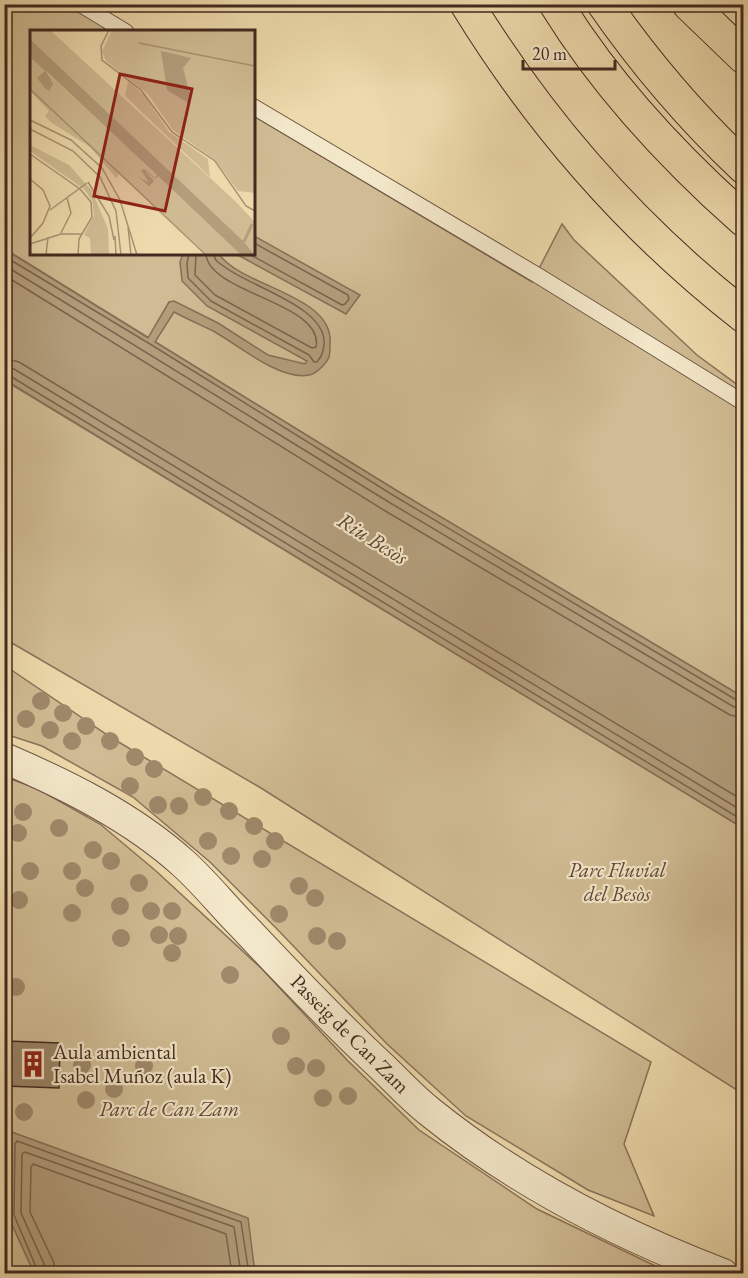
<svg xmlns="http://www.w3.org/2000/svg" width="748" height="1278" font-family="'EB Garamond',serif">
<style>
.green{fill:#d0bc94;stroke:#8a725a;stroke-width:1.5}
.water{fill:#b39e7c;stroke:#866f57;stroke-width:1.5}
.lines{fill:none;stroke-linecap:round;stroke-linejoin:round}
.shore{stroke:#7b644e;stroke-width:1.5}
.building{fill:#9b8568;stroke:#43291f;stroke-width:1.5}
.lane-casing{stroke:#6e5542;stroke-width:17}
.street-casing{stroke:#6e5542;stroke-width:32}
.highway-casing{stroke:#43291f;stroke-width:35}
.lane{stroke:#f3e7c9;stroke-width:15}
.street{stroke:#f3e7c9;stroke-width:30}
.highway{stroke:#eddaac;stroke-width:33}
.tree{fill:#9f896b}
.labels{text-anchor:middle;stroke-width:4.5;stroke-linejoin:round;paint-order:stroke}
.park-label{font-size:21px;font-style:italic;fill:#5f4636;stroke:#f3e7c9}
.street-label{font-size:21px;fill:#43291f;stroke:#f3e7c9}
.poi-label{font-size:21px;fill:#43291f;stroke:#f3e7c9;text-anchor:start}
.water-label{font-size:22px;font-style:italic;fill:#5f4636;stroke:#f3e7c9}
.inset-river{fill:none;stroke:#b39e7c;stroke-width:3}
.inset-road{fill:none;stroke:#a99374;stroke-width:1.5}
.view{fill:#8f2418;fill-opacity:0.15;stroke:#8f2418;stroke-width:3}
.inset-edge{fill:none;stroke:#43291f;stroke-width:3}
</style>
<rect width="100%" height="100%" fill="#eddaac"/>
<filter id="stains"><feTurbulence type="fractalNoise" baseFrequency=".00333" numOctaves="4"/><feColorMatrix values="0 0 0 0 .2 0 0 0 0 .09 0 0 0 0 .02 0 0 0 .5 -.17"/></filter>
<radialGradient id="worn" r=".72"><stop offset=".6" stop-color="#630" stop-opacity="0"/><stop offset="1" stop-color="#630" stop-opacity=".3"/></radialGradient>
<g class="green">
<polygon points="4,5 67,5 112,31 32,32 32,254 254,254 254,116 532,282 562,224 574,240 697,355 743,389 743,697 399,492 5,249"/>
<polygon points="4,380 743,828 743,1094 261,788 5,639"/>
<polygon points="4,665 112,738 651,1062 624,1144 654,1216 588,1190 466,1116 387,1044 278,930 210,862 133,797 42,746 5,734"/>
<polygon points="5,777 36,788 100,824 156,871 261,968 348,1061 419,1130 537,1209 670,1273 5,1274"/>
</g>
<g class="water">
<polygon points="254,236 360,295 346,314 236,254 254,254"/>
<path d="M4 249 148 338 169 302 174 301 218 323 268 355 305 364 307 361 207 306 182 281 180 262 183 254H219C241 287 335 295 330 344 330 347 330 354 329 357 326 364 316 374 309 375 281 381 239 346 215 332 201 325 187 319 174 312L155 342 399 492 743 697V828L5 380Z"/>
<polygon points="9,1131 248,1218 255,1273 34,1273 8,1216"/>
</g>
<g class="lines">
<g class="shore">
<path d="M189 254 187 263 188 278 211 301 309 355 314 362H317C322 356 323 352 324 345 328 307 250 287 225 267 219 263 214 261 214 254"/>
<path d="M196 254 195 275 215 295 312 348 316 347C325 303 208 293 206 254"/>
<polyline points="249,254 342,305 345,304 349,299 348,295 254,243"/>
<polyline points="4,256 150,344 396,497 738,701 744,702"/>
<polyline points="4,265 392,504 734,707 744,709"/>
<polyline points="4,275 387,512 730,715 744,718"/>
<polyline points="4,358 19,362 744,801"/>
<polyline points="4,367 14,369 744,812"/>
<polyline points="4,375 10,376 744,821"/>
<polyline points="39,1274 14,1215 15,1144 17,1141 241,1222 249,1274"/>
<polyline points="46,1274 45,1266 21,1213 22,1154 25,1152 234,1227 241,1274"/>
<polyline points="55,1274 54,1263 30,1212 31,1167 33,1164 226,1234 232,1274"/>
</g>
</g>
<polygon class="building" points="6,1041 60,1043 59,1088 5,1086"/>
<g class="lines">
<defs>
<g id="lane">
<polyline points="80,4 126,32"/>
<polyline points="254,107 537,275 744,403"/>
</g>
<path id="street" d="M4 758C67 785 132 817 184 864 205 883 223 906 243 926 288 974 333 1021 380 1065 397 1081 412 1098 430 1112 518 1183 618 1234 723 1274"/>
<g id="highway">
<path d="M467 4C540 123 634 230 744 316"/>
<path d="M556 4C606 85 673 157 744 220"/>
<path d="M604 4C645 63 691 117 744 167"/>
<polyline points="689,4 744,57"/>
</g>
</defs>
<use href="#lane" class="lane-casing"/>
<use href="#street" class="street-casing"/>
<use href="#highway" class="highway-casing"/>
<use href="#lane" class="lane"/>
<use href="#street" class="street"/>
<use href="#highway" class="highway"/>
</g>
<g class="tree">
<circle cx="41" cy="701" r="9"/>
<circle cx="63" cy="713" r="9"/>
<circle cx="26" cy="719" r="9"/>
<circle cx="86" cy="726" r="9"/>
<circle cx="50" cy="730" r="9"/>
<circle cx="72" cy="741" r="9"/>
<circle cx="110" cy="741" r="9"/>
<circle cx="135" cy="757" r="9"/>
<circle cx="154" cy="769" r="9"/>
<circle cx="130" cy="786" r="9"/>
<circle cx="203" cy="797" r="9"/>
<circle cx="158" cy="805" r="9"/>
<circle cx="179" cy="806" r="9"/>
<circle cx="229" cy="811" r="9"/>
<circle cx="23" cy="812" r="9"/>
<circle cx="254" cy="826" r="9"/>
<circle cx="59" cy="828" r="9"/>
<circle cx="18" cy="833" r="9"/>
<circle cx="208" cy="841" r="9"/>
<circle cx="275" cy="841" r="9"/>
<circle cx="93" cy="850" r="9"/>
<circle cx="231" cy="856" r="9"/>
<circle cx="262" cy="859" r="9"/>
<circle cx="111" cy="861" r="9"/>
<circle cx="30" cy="871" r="9"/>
<circle cx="72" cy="871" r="9"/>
<circle cx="139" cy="883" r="9"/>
<circle cx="299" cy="886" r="9"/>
<circle cx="85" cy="888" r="9"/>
<circle cx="315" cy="898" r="9"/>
<circle cx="19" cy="900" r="9"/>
<circle cx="120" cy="906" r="9"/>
<circle cx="151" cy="911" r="9"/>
<circle cx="172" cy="911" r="9"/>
<circle cx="72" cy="913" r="9"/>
<circle cx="279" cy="914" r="9"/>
<circle cx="159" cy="935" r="9"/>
<circle cx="178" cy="936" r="9"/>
<circle cx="317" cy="936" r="9"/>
<circle cx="121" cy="938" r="9"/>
<circle cx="337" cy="941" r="9"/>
<circle cx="172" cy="953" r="9"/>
<circle cx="230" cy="975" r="9"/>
<circle cx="16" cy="987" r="9"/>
<circle cx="281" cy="1036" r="9"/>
<circle cx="82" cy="1065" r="9"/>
<circle cx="144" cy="1066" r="9"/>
<circle cx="296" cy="1066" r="9"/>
<circle cx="316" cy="1068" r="9"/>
<circle cx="114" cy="1089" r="9"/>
<circle cx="348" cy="1096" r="9"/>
<circle cx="323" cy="1098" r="9"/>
<circle cx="86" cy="1100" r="9"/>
<circle cx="24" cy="1112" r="9"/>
</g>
<defs>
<symbol id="building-bare" viewBox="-9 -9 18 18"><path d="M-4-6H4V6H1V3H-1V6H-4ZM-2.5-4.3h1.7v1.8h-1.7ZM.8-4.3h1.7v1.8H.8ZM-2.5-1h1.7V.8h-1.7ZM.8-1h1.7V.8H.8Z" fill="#8f2418" stroke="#f3e7c9" stroke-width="2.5" paint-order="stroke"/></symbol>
</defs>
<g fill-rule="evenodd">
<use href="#building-bare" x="14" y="1045" width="38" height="38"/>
</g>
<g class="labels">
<g class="park-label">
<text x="617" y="877">Parc Fluvial<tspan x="617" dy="24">del Besòs</tspan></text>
<text x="169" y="1116">Parc de Can Zam</text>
</g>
<g class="street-label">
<text transform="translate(350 1034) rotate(45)" y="7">Passeig de Can Zam</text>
</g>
<g class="poi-label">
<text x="53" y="1059">Aula ambiental<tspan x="53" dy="24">Isabel Muñoz (aula K)</tspan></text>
</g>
<g class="water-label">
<text transform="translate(373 538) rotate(32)" y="8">Riu Besòs</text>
</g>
</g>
<g transform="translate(30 30)">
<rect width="225" height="225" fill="#eddaac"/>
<path d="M0 0H20L205 171 225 192V224L0 9ZM82 0H225V163L208 161 186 131 143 100 118 64 76 31 72 21ZM0 27 107 126 211 225H177L90 144 86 148 60 117 22 93 15 86 19 81 0 61ZM98 51 114 65 139 102 178 129 180 147 95 66ZM0 115 39 135 62 161 78 199 79 225H61L60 208 54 205 64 185 62 170 54 159 0 121Z" fill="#d0bc94"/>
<path d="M0 9 213 211 225 225H211L128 146 125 149 115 141 124 151 119 156 107 146 119 153 111 140 114 139 125 148 127 145 16 41 23 54 19 61 16 59 7 48 15 41 0 27ZM131 21 161 28 153 38 160 65 158 73 137 60Z" fill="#b39e7c"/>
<path class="inset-river" d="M214 212 222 194"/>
<path class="inset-road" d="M79 0 71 16 72 30 111 60 142 102 185 131 216 176 225 181M109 13 225 36M0 59 176 225M0 90 41 110 72 138 90 170 107 225M0 99 43 121 70 147 86 181 91 225M0 124 50 159 61 172 62 187 49 209 48 225M0 149 13 160 20 176 13 193 0 208M58 152 79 186 84 210M20 180 57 153M98 197 101 225M31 203 41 183 37 168M85 206 86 225M0 214 31 204H52M16 225 18 207"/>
<path class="view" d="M90 44 162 59 135 181 64 166Z"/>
<rect width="225" height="225" class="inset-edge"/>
</g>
<rect width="748" height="1278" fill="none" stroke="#eddaac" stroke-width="24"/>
<rect x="6" y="6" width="736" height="1266" fill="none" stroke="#43291f" stroke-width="3"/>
<rect x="12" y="12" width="724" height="1254" fill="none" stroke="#43291f" stroke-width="1.5"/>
<path d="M523 60v9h92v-9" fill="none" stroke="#43291f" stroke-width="3"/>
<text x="532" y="60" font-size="18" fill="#43291f" stroke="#f3e7c9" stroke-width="4.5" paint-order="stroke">20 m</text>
<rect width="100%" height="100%" filter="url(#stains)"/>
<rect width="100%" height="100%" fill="url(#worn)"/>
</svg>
